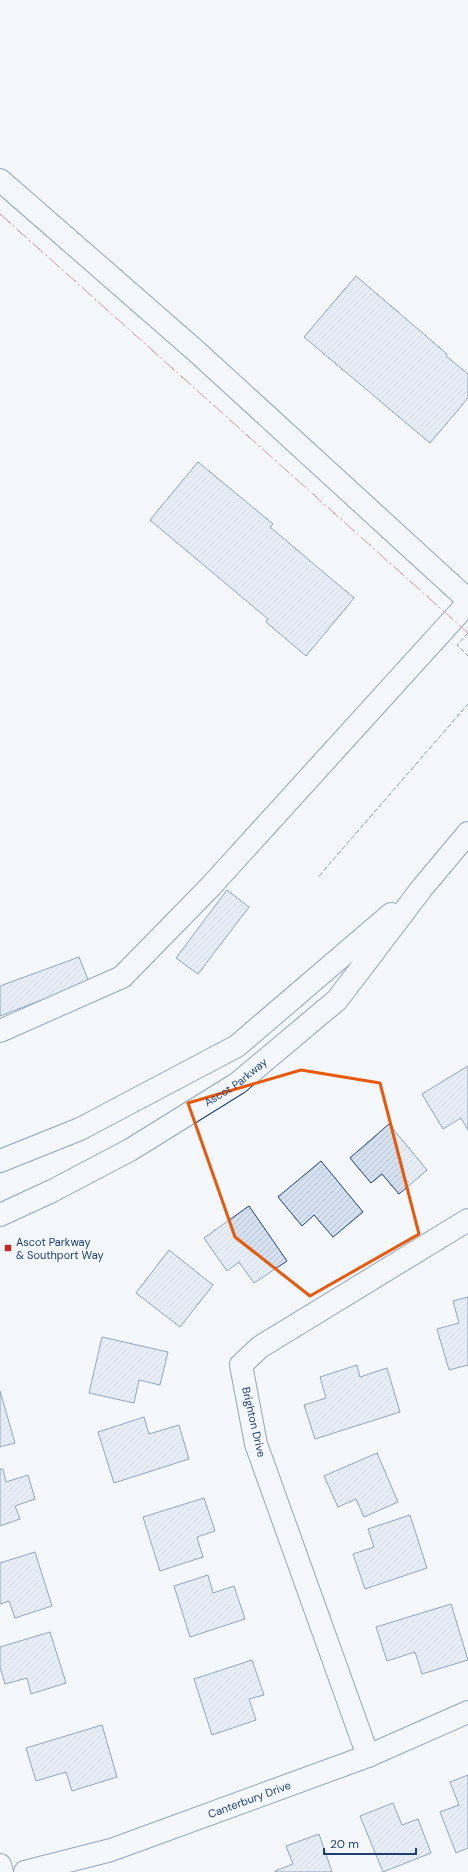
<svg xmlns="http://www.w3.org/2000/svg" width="468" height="1872" font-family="'DM Sans',sans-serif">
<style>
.building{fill:url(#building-hatch);stroke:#1d3f73}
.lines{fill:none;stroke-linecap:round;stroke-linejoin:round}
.minor-casing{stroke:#1d3f73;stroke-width:24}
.minor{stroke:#f4f7fb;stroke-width:22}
.fence{stroke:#1d3f73;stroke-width:1;stroke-dasharray:5 2;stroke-linecap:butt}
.power{stroke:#c62828;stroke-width:1;stroke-dasharray:14 3 2 3;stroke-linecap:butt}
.marked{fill:none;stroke:#e8590c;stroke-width:3;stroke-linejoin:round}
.poi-dot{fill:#c62828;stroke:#f4f7fb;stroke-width:1.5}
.labels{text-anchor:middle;stroke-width:3;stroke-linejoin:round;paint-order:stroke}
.street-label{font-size:11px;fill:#1d3f73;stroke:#f4f7fb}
.poi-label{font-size:11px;fill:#1d3f73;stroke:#f4f7fb;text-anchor:start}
</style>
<defs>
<pattern id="building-hatch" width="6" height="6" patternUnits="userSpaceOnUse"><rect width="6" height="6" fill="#d5e0f0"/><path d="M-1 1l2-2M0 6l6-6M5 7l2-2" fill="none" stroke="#b6c1d1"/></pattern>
</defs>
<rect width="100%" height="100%" fill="#f4f7fb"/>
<g class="building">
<polygon points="356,276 447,354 446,356 468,374 468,398 430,443 304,337"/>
<polygon points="198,462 273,524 270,527 354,598 306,656 266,622 268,619 150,520"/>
<polygon points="227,890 249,907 198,974 176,958"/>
<polygon points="79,957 89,982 0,1016 0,986"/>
<polygon points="468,1066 468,1130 461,1118 443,1129 422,1094"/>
<polygon points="389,1124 427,1170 399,1194 382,1174 371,1183 350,1158"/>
<polygon points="321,1161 363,1212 333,1237 314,1215 302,1226 278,1197"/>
<polygon points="249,1206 287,1261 254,1283 239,1262 227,1271 204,1238"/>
<polygon points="169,1250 213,1285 180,1327 136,1293"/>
<polygon points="468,1297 468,1365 449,1370 437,1329 459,1323 453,1301"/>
<polygon points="102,1337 168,1352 160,1385 139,1380 134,1403 89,1393"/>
<polygon points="357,1365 360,1377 387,1368 400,1412 315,1439 304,1405 326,1398 320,1377"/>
<polygon points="0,1391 15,1443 0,1447"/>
<polygon points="144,1417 149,1434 179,1425 189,1459 114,1483 98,1432"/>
<polygon points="377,1453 398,1502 364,1517 356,1499 338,1507 324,1476"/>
<polygon points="0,1469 3,1469 6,1482 28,1475 35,1499 15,1506 20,1519 0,1526"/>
<polygon points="204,1498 215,1531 197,1537 203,1557 160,1571 143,1517"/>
<polygon points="410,1515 427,1568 365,1589 353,1554 374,1547 368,1529"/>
<polygon points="35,1552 52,1606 15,1618 9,1601 0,1604 0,1563"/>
<polygon points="208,1575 213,1593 234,1586 245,1619 190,1637 174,1586"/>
<polygon points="451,1604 468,1660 422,1674 415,1652 387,1661 376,1627"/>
<polygon points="50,1632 66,1683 31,1694 27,1678 5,1684 0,1667 0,1647"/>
<polygon points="252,1660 264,1695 249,1699 256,1720 212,1735 194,1679"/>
<polygon points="102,1725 117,1777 72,1791 66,1772 36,1781 26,1748"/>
<polygon points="468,1775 468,1848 456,1853 440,1812 459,1805 450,1782"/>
<polygon points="393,1803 402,1825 418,1819 431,1853 383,1872 360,1816"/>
<polygon points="319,1834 332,1872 275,1872 275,1871 293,1864 286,1846"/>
</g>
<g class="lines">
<defs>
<g id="minor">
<polyline points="0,180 196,351 468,600"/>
<polyline points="0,1031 122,977 211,886 468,603"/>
<polyline points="0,1161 80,1129 237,1046 391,914"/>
<path id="s1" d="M0 1215 52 1191 130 1150 238 1083 337 1000 422 888 468 833"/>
<polyline points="368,1756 256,1444 241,1365 260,1347 468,1220"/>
<polyline points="0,1865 2,1872"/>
<path id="s2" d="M25 1872 111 1850 368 1756 468 1712"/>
</g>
</defs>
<use href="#minor" class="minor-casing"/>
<use href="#minor" class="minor"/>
<g class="fence">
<polyline points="468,633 457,645 468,656"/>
<polyline points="319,876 468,704"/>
</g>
<polyline class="power" points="0,214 468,633"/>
</g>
<path d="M0 0H468V1872H0ZM301 1070 380 1083 419 1234 310 1296 235 1237 188 1103Z" fill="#f4f7fb" fill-opacity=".55" fill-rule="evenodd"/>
<path class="marked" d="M301 1070 380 1083 419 1234 310 1296 235 1237 188 1103Z"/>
<rect class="poi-dot" x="4" y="1244" width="8" height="8" rx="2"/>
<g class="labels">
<g class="street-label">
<text dy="4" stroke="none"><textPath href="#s1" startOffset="271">Ascot Parkway</textPath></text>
<text transform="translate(254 1422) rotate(77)" y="4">Brighton Drive</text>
<text dy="4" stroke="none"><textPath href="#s2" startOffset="236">Canterbury Drive</textPath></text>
</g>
<g class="poi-label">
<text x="16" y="1246">Ascot Parkway<tspan x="16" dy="13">&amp; Southport Way</tspan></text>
</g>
</g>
<path d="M324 1848v6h92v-6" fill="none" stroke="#1d3f73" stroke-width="2"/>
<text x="330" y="1848" font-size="12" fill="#1d3f73" stroke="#f4f7fb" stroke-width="3" paint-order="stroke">20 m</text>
</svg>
